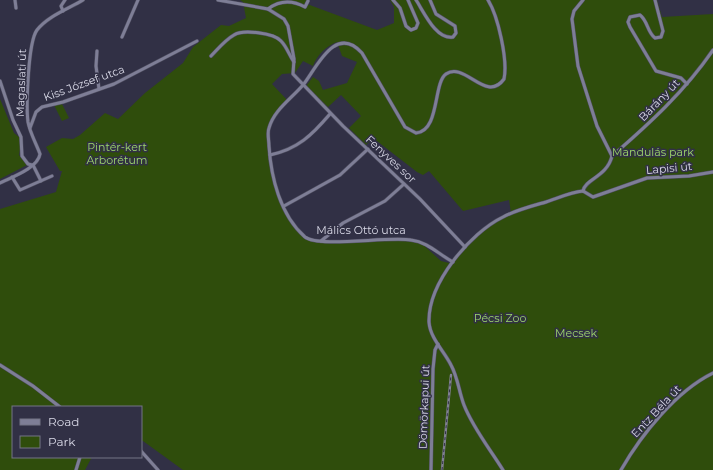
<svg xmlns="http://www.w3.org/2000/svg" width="713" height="470" font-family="Montserrat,sans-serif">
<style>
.green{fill:#2f4d0c;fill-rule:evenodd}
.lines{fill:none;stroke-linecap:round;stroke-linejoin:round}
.minor-casing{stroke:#4f4e60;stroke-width:4}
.minor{stroke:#7e7e96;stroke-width:3}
.rail-casing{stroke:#808092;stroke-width:2.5}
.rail{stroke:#313045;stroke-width:1;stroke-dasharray:3;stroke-linecap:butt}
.labels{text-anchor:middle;stroke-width:3;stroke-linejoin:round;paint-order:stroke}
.street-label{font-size:11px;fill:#d9d9e7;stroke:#313045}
.park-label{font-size:11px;fill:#9ed86b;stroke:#313045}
</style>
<rect width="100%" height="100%" fill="#313045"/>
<g class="green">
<path d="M240 0H307V4L377 30 394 23V7L390 0H657L662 17 713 14V470H183L143 441H141V407H13V457H92L85 470H0V209L56 192 62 171H60L46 147 62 138 73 139 80 135 105 113 118 119 145 93 183 63 193 47 221 25 229 26 246 18 243 2ZM337 42 342 56 357 62 347 83 323 90 319 81 313 77 306 86 328 107 341 95 361 116 349 128 366 145 373 138 417 172 423 175 429 171 463 211 509 200 511 213C488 223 467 244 453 264L441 261 420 242 399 239 322 241 306 238 294 225 276 189 270 155 268 129 276 113 288 101 272 84 282 74 295 73 303 61 313 66C317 55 326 46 337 42Z"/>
<polygon points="0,99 14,133 19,137 21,144 19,155 27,165 0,179"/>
<polygon points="62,104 69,118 62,121 54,105"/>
</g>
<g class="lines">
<defs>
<g id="minor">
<polyline points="15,0 16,8"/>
<polyline points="218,0 268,9 284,19 288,26 294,59 293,74 343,126 420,199 465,247"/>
<polyline points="393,0 400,8 406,26 411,30 416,28 418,23 408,0"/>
<path d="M416 0C424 12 436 40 453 37L456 33 455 26 436 14 430 0"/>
<polyline points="583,0 574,11 572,19 578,66 597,126 612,156"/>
<path d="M655 0 663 31 661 37 655 38C647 32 648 21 640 15L630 17 628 22 630 27 656 71 681 78 687 84"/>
<path d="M268 9C280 0 292 0 305 7L308 1"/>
<polyline points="63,11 61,6 65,0"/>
<polyline points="122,37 138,0"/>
<polyline points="97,51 96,66 99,89"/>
<path d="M211 56C218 49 225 40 234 35 243 29 274 33 281 41 287 47 289 55 294 62"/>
<polyline points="0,81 13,120 21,137 22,156 28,164 32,165"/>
<polyline points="30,128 36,112 42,107 63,102 114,84 197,41"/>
<path d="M270 155C298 149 312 135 330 114"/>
<path d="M612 156C649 124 685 91 713 50"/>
<polyline points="33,165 41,181"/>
<polyline points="12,177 20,190 52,176"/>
<path d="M0 183C12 177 38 168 40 154 36 143 30 133 28 122 26 106 28 42 37 30 48 16 68 9 83 0"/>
<polyline points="583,191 593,197 647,178 689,176 713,172"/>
<path d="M583 191C585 179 607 177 612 156"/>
<polyline points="284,206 340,175 368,149"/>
<polyline points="321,241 343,223 385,201 404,184"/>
<path d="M453 262C438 254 428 242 411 240 389 236 319 248 305 237 280 215 271 177 269 146 269 140 267 133 269 128 274 110 291 99 303 85 316 69 335 23 362 53L405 127 416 133C440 131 433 83 446 74 465 61 486 104 504 79 508 60 498 16 488 0"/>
<polyline points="0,365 33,386 60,407"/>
<polyline points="141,451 158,470"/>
<polyline points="76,470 80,457"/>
<polyline points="431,470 433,369 435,350 438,344"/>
<path d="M503 470C490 449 473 428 464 405 459 392 458 378 451 365 444 351 430 338 429 322 428 283 470 233 503 217 516 210 532 206 546 202 558 198 571 192 583 191"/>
<path d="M621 470C641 435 676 391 713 373"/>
</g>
</defs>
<use href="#minor" class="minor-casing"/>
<use href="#minor" class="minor"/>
<defs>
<polyline id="rail" points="442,470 451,375"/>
</defs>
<use href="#rail" class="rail-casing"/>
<use href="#rail" class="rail"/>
</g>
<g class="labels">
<g class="street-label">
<text transform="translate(21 83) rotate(-88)" y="4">Magaslati út</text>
<text transform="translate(84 83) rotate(-20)" y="4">Kiss József utca</text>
<text transform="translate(659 100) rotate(-46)" y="4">Bárány út</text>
<text transform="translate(391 159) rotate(43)" y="4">Fenyves sor</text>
<text transform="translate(669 168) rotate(-5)" y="4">Lapisi út</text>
<text x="361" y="234">Málics Ottó utca</text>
<text transform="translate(424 407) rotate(-88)" y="4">Dömörkapui út</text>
<text transform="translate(656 411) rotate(-47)" y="4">Entz Béla út</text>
</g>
<g class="park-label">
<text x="117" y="151">Pintér-kert<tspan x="117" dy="13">Arborétum</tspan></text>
<text x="653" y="156">Mandulás park</text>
<text x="500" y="322">Pécsi Zoo</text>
<text x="576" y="337">Mecsek</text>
</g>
</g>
<rect x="12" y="406" width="130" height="52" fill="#313045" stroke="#747486"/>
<rect x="20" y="419" width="20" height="6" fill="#7e7e96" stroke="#747486"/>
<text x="48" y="426" font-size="12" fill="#d9d9e7">Road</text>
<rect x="20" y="436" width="20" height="12" fill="#2f4d0c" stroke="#747486"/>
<text x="48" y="446" font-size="12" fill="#d9d9e7">Park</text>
</svg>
